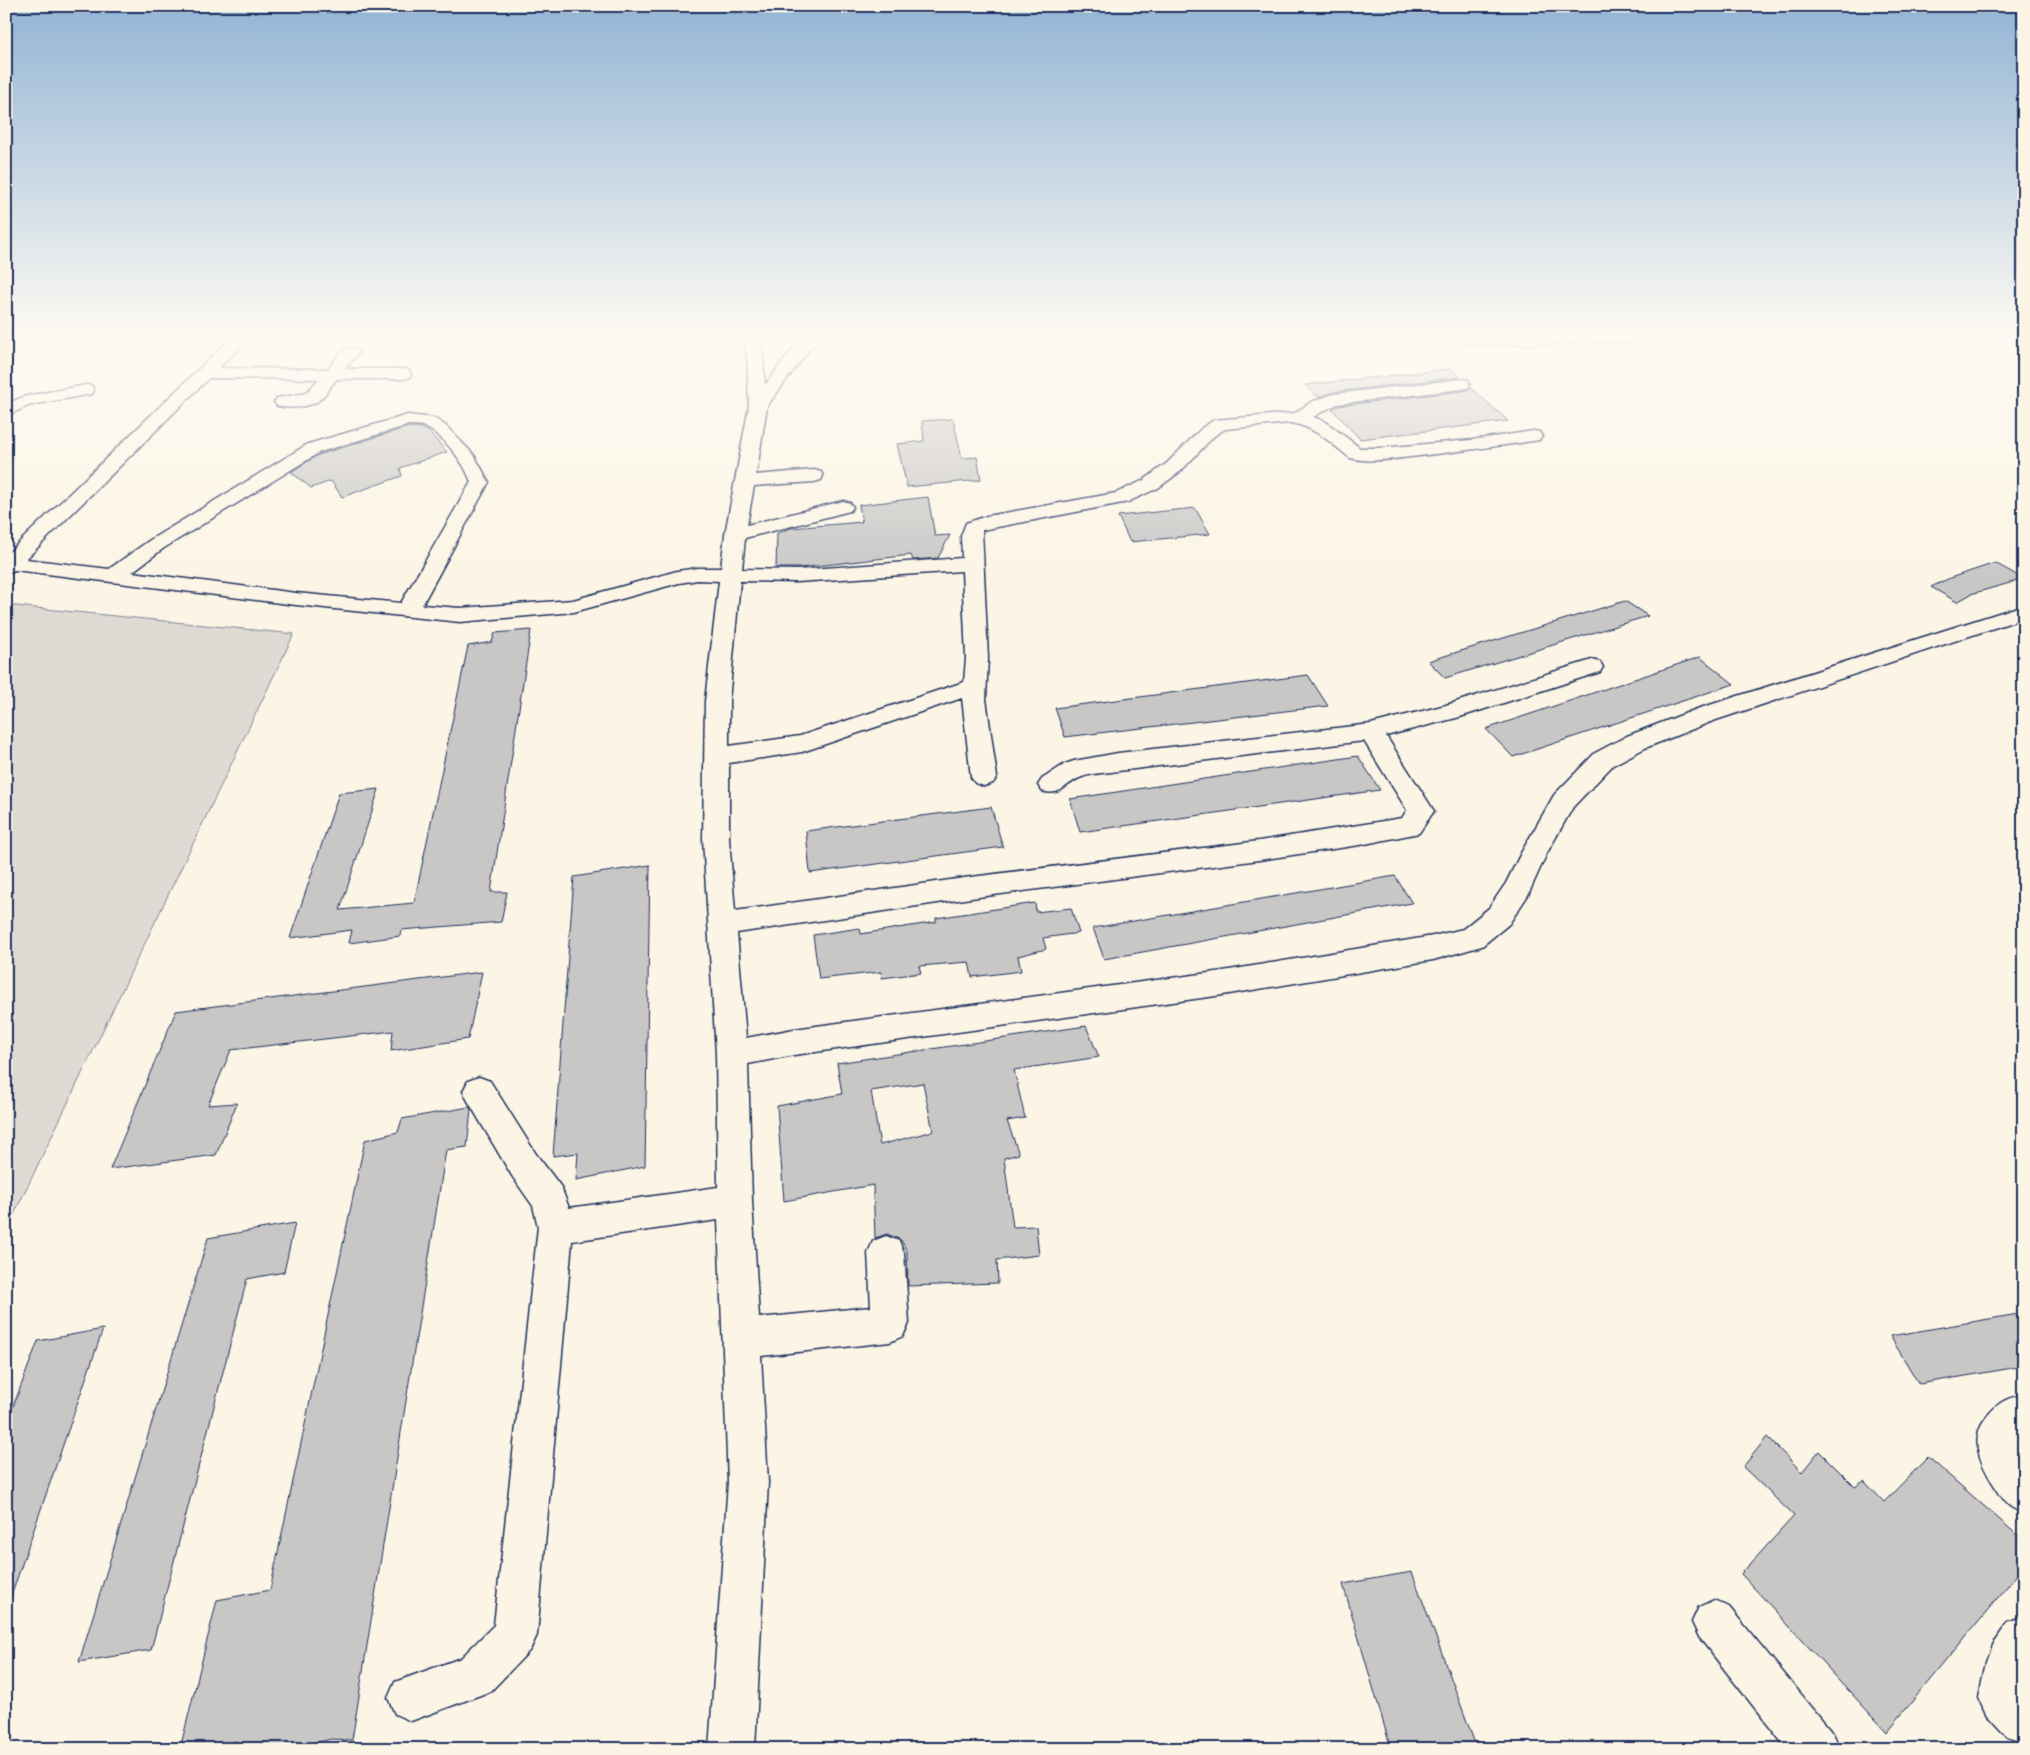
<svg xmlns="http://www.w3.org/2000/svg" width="2030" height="1755" font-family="'Architects Daughter',sans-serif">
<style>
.green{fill:#dfdbd4;stroke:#7d8599}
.building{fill:#c8c7c6;stroke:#1b2f5e;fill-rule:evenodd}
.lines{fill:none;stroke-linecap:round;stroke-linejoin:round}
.minor-casing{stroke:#1b2f5e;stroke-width:3}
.minor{fill:#fcf5e5;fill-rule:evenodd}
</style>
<rect width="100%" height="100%" fill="#fcf5e5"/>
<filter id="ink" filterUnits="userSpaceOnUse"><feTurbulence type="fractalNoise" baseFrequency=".02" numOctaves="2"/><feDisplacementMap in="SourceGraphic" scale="10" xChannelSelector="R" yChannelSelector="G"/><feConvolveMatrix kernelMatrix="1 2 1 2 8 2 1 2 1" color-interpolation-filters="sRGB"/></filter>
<g filter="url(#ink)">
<polygon class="green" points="6,605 294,634 6,1231"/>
<g class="building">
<polygon points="1450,369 1460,377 1334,392 1318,397 1305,385"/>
<polygon points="1470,387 1508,421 1360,439 1332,409 1338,406 1462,391 1468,390"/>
<polygon points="953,419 962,458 977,457 981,480 907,487 897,444 924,441 922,421"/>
<polygon points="409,427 421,428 428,431 447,452 400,468 402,476 342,497 331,481 311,488 291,472 318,455"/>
<polygon points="928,497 935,536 950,535 938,558 913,560 911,555 799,568 776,568 777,533 791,528 862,522 859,505"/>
<polygon points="1195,508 1210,534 1130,542 1118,516"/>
<polygon points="1995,563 2024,579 1971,594 1957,602 1931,587 1950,578"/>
<polygon points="1625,601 1648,616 1445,678 1428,661"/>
<polygon points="531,630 491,892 507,892 501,922 401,930 400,936 349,943 352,930 290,938 339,793 379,789 340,910 414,903 468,646 492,642 495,633"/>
<polygon points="1700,657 1734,684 1513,757 1486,729"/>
<polygon points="1308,675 1328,706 1065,737 1055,708"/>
<polygon points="1358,756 1380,790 1080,832 1070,799"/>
<polygon points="991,807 1003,847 810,873 806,831"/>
<polygon points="650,865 645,1166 576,1180 578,1153 553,1156 574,877"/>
<polygon points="1395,876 1412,903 1104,959 1093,928"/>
<polygon points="1035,903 1036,912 1071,908 1079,933 1043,938 1046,949 1018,956 1021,971 972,977 969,962 919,966 921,973 882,978 881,972 819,979 813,935 860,928 861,934 936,922 936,918"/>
<polygon points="482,972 468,1039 391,1051 393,1031 231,1050 208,1105 237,1103 216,1155 110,1169 176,1011"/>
<path d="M1086 1026 1099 1057 1014 1070 1025 1118 1007 1121 1019 1154 1004 1158 1013 1227 1036 1226 1039 1255 997 1260 998 1283 908 1286 907 1251 901 1240 887 1234 875 1238 873 1185 784 1201 777 1106 842 1094 837 1063ZM923 1083 933 1131 880 1145 871 1091Z"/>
<polygon points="469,1107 471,1110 467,1147 446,1150 352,1740 331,1739 290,1749 233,1749 236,1741 201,1749 180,1749 217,1600 270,1590 365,1140 398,1132 402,1119"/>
<polygon points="295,1223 284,1272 247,1279 151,1650 79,1662 208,1238"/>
<polygon points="2024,1313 2024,1366 1919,1384 1890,1336"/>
<polygon points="103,1329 10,1599 6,1599 6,1425 38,1341"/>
<polygon points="1767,1437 1802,1472 1819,1451 1855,1487 1864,1481 1884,1502 1928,1457 2024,1541 2024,1566 1887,1732 1741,1574 1794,1516 1743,1467"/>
<polygon points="1412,1572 1477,1749 1391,1749 1343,1584"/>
</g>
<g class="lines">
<defs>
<g id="minor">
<path d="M236 333H254L219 368 328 369C336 359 343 345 357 349L359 352 345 369H403L409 370 411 374 409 378 403 379H337C331 385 325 396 318 401 307 408 289 409 277 406L274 402 277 398 306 393 319 379 209 378 26 559 109 569 150 540 308 444 408 415 434 418 446 426 474 455 489 482 422 605 460 608 573 600 677 571 698 568H721L725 534 749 406 747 355 742 333H758L763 355 765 385 799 341 807 333H825L811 347 767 406 756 475 814 470 821 472 823 476 821 480 814 482 754 486 747 525 843 501 850 503 853 507 850 511 745 538 742 569 797 570 962 558 961 536 966 523 987 516 1116 493 1144 480 1167 463 1202 428 1214 420 1295 413 1311 402 1334 394 1462 379 1468 380 1470 384 1468 388 1462 389 1337 404 1313 417 1326 422 1360 448H1381L1472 440 1533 431 1539 432 1542 436 1539 440 1533 441C1492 447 1452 452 1411 457 1391 459 1369 463 1350 458 1331 443 1315 427 1291 423L1225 429 1214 436 1181 471 1158 488 1128 502 982 530 988 658 986 699 997 777 993 783 984 786 975 783 971 777 962 698 802 752 729 763V839L735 911 971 877 1259 841 1402 818 1407 810 1364 741 1118 771C1106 773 1093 773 1082 777 1065 783 1062 797 1042 791L1038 785 1042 779 1065 764 1074 761 1118 753 1371 724 1446 705 1592 660 1600 662 1603 667 1600 672 1460 717 1386 736 1434 811 1419 833 1360 845 1259 860 971 898 737 933 746 1038 794 1029 1223 971 1433 936 1463 929 1489 908 1506 883 1521 853 1554 795 1595 753 1627 736 1697 709 2024 605V618L1713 721 1645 748 1613 765 1573 807 1547 853 1528 895 1509 924 1482 946 1433 960 1223 995 794 1055 748 1064 752 1201 759 1318 871 1307 868 1253 873 1241 886 1236 899 1241 904 1253 909 1323 903 1336 890 1342 761 1356 768 1482 755 1749H709L728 1482 718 1220 572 1241 537 1635 530 1650 491 1691 411 1721 395 1714 388 1698 395 1682 461 1658 494 1625 538 1227 533 1206 512 1176 468 1101 463 1091 468 1081 479 1077 490 1081 536 1154 561 1187 569 1208 718 1187 716 1054 703 839 705 701 719 581 698 580 679 583 574 612 460 622 296 605 15 570 6 573V555ZM409 425C414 425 420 425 425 427 444 436 464 462 471 482L401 603 296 593 132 572 164 548 320 452ZM962 571 966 658 964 682 800 736 729 746V701L740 581 797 582Z"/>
<path d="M1444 333 1484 335 1841 333 1839 336 1833 338 1484 345C1472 344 1453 343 1444 333Z"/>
<polygon points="86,385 92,386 94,390 92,394 31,405 6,416 6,404 26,396"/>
<path d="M2024 1395V1435L2017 1441 2018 1450 2024 1458V1513C2005 1506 2005 1501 1994 1485 1980 1463 1968 1437 1988 1415 1999 1402 2006 1398 2024 1395Z"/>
<polygon points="1714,1600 1729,1607 1833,1733 1840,1749 1787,1749 1699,1637 1692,1622 1699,1607"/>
<polygon points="2024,1617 2024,1745 2008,1738 1986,1714 1979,1698 1986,1661 1992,1645 2008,1623"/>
</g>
</defs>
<use href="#minor" class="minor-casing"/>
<use href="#minor" class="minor"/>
</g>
</g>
<linearGradient id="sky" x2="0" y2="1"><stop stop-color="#92b4d5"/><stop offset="0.58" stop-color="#fefaf3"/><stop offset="1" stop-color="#fefaf3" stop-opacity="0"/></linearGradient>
<rect width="2030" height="579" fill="url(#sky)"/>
<rect width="2030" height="1755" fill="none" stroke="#fcf5e5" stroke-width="25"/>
<rect x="12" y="12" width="2005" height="1730" fill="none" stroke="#1b2f5e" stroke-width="2" filter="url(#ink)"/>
</svg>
